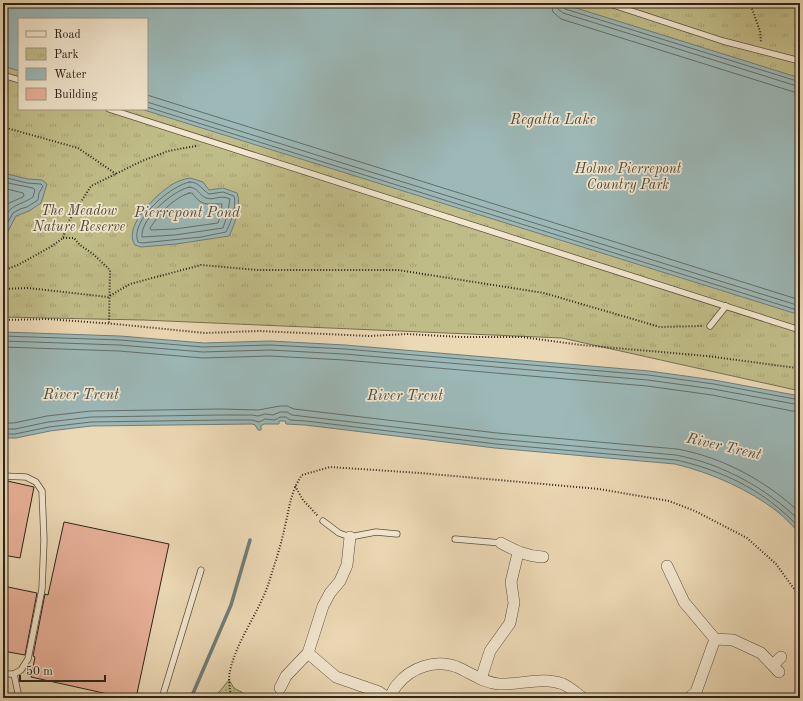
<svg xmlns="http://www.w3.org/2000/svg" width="803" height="701" font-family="'Old Standard TT',serif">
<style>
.grass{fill:url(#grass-dots);stroke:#767051}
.park{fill:url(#park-tufts);stroke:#767051;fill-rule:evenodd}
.water{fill:#9cb8b7;stroke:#6f7d79}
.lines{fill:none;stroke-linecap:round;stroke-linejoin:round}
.shore{stroke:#646e69;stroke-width:1}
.stream{stroke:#6f7d79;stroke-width:3.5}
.building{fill:#e9b29a;stroke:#2c241b}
.lane-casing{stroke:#5c5141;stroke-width:7}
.street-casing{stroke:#5c5141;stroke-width:12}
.path{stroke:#2c241b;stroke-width:2;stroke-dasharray:1 2;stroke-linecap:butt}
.lane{stroke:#f2e6ce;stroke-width:5.5}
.street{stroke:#f2e6ce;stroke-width:11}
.labels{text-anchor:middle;stroke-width:3.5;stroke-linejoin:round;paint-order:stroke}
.park-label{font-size:14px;font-style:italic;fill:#514a36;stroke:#f2e6ce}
.water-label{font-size:15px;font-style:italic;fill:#4e504a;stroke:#f2e6ce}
</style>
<defs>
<pattern id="grass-dots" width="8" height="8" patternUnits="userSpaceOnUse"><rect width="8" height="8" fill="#c0bc87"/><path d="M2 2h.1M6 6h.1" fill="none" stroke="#a5a174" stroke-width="1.8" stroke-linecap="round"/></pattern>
<pattern id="park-tufts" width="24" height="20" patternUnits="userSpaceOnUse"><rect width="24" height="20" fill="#c0bc87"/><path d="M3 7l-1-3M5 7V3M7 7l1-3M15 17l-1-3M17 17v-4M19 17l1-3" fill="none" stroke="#a5a174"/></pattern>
</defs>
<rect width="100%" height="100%" fill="#ebd8b4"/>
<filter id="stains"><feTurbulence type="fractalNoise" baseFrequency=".005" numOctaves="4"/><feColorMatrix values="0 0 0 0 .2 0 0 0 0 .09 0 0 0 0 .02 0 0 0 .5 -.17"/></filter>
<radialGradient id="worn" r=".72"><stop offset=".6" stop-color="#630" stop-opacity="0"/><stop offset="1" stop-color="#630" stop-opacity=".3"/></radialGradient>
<polygon class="grass" points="229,680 234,688 252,698 214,698"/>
<path class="park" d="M3 3H800V391L562 338 143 320 3 317ZM19 19H147V109H19Z"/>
<g class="water">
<polygon points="3,3 560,3 800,78 800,315 141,109 147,109 147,19 19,19 19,71 3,66"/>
<polygon points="3,173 28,179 42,180 47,184 41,203 29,211 16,216 7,233 3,237"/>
<path d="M190 178 203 182 209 190 223 188 237 193C242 203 234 227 229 236L176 244 141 247 135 245C122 226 158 193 173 184 178 181 184 179 190 178Z"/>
<path d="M3 332 120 336 204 343 270 341 345 345 649 371 714 380 800 396V534C793 526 786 519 778 512 748 489 712 473 675 464L495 448 305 425 286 424 285 421H279V424H264L261 426V430H258L255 425 252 424 91 426 50 431 16 438H3Z"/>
</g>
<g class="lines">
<g class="shore">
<polyline points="551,3 553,12 561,19 794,92 800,93"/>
<polyline points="557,3 558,9 563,13 800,87"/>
<polyline points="562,3 563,7 565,9 800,82"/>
<polyline points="147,95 800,300"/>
<polyline points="147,102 800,306"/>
<polyline points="147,107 800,311"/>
<polyline points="3,177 27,183 41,184 43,186 39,193 38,200 27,207 20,209 13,213 3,231"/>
<path d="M3 182 33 188 35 190 33 197C20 206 11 203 3 220"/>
<path d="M190 182C199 182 201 189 209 194L223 192 234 196C237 207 231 222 226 232L201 237 142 243 138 242C129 221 171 185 190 182Z"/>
<path d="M190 187C198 188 199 195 206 198 215 201 219 194 230 199L227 216 223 228 175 235 142 237C140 219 173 190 190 187Z"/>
<polyline points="3,188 23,193 24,195 23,197 9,203 3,208"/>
<path d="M189 193H192C203 208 208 203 222 204L221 214 218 223 175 229 151 230 150 228C160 213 172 199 189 193Z"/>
<polyline points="3,336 120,340 203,347 270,345 345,349 648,375 714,384 800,400"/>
<polyline points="3,341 119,345 203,352 270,350 344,354 648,380 713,389 800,405"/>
<polyline points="3,347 119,351 203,358 270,356 344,360 647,386 712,395 792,411 800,411"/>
<path d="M3 423H14L47 416 91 411 221 409 258 410 280 406H287L294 409 497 433 677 449C722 457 767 481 800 513"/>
<path d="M3 429H15L48 422 91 417 221 415H252L258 416 265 414 273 415 280 412H287L292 415 496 439 676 455C723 464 766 488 800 521"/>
<path d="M3 434H15L49 427 91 422 222 420H252L259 422 265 419 275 420 280 417H286L290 420 306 421 496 444 676 460C713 468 753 485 782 511 788 516 794 522 800 528"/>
</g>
<polyline class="stream" points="191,698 231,605 250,540"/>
</g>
<g class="building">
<polygon points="3,480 34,487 20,558 3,555"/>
<polygon points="64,522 169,544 136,698 126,698 31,677 35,657 33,656 45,594 48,595"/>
<polygon points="3,586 37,593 25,655 3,651"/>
</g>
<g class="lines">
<defs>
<g id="lane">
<polyline points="607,3 723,41 800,61"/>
<polyline points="3,75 19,80"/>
<polyline points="109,109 800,330"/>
<polyline points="710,326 726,306"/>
<polyline points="3,476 26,477 36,482 42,491 44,540 42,589 28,659 21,670 14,674 3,674"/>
<polyline points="323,521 339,533 350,537 376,532 397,534"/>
<polyline points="455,539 501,543"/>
<polyline points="14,674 18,693 17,698"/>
<polyline points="162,698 201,570"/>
</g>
<g id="street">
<polyline points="350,537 347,565 340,581 330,593 323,606 308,653 336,677 379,692 388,698"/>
<path d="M501 543C516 551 526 556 543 557"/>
<polyline points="667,566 684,602 715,639 733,640 761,653 779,672"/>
<polyline points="773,665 781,657"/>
<polyline points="481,679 490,651 510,623 514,603 511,582 518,553"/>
<polyline points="280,688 286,676 308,653"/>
<path d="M389 698C392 694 394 688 397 685 411 667 436 659 457 667 471 673 484 683 499 684 521 685 542 676 563 684 570 687 577 694 583 698"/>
<polyline points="689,698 696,692 715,639"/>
</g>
</defs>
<use href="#lane" class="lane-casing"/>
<use href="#street" class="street-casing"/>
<g class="path">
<polyline points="750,3 760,31 761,42"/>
<polyline points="3,127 78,148 116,174"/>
<polyline points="63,238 74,238 80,245 93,254 110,270 109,323"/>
<polyline points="3,268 7,269 18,265 52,246 63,238 67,224 91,186 142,161 168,151 196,146"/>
<polyline points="3,289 28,288 108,297 130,284 201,265 258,270 398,270 544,293 660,327 702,326"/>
<polyline points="3,320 47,319 115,324 205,333 259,331 370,336 407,334 461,337 522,337 581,345 707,356 797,368 800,366"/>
<polyline points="295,486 303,500 318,516"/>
<path d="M231 698C230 689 228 679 230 671 237 640 258 614 268 585 274 566 281 546 285 526 290 506 290 493 302 475L330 467 420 473 599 489 669 501 695 511 747 538 776 564 800 597"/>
</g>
<use href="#lane" class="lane"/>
<use href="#street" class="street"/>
</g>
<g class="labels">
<g class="park-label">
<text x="628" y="173">Holme Pierrepont<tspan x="628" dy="16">Country Park</tspan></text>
<text x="79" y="215">The Meadow<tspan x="79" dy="16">Nature Reserve</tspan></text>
</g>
<g class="water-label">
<text x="553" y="124">Regatta Lake</text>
<text x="187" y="217">Pierrepont Pond</text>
<text x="81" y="399">River Trent</text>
<text x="405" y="400">River Trent</text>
<text transform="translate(724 446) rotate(13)" y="5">River Trent</text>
</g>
</g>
<rect width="803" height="701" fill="none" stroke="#ebd8b4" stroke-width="16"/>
<rect x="4" y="4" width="795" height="693" fill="none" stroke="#2c241b" stroke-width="2"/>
<rect x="8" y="8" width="787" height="685" fill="none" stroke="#2c241b"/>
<rect x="18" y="18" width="130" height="92" fill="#f2e6ce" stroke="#a39886"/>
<rect x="26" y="31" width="20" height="6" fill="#f2e6ce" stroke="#a39886"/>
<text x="54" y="38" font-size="12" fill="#2c241b">Road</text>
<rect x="26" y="48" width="20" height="12" fill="url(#park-tufts)" stroke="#a39886"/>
<text x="54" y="58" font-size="12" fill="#2c241b">Park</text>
<rect x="26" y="68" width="20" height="12" fill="#9cb8b7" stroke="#a39886"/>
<text x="54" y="78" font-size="12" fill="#2c241b">Water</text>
<rect x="26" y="88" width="20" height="12" fill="#e9b29a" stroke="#a39886"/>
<text x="54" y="98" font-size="12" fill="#2c241b">Building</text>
<path d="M20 675v6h85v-6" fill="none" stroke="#2c241b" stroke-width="2"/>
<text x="26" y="675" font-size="12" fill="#2c241b" stroke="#f2e6ce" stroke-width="3" paint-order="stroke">50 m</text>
<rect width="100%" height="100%" filter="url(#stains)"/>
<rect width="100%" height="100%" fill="url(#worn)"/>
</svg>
